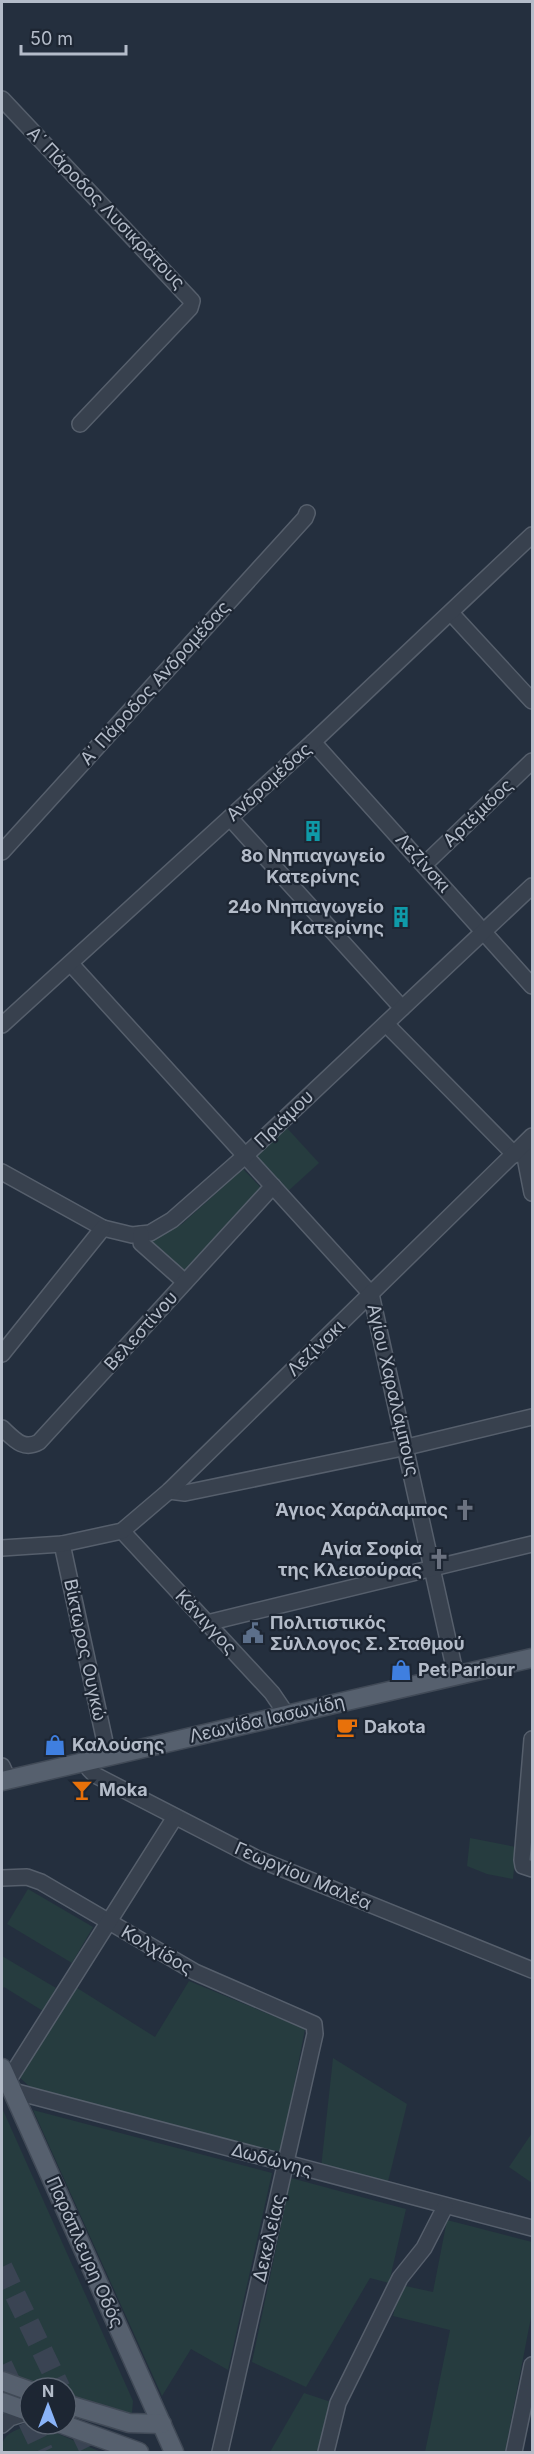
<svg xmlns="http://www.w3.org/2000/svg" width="534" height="2454" font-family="Inter,sans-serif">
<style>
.green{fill:#263c3f}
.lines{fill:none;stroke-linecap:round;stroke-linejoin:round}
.highway-tunnel{stroke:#3a4453;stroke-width:21;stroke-dasharray:21 10;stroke-linecap:butt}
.minor-casing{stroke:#565f6c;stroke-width:18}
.major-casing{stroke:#414a57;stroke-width:21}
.minor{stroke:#38414e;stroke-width:15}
.major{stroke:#56606e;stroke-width:18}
.labels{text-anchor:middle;stroke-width:4.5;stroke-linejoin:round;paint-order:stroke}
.street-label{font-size:18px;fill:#b4bcc9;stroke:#1d2633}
.poi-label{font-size:18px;font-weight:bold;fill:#b4bcc9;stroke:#1d2633;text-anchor:start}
</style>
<rect width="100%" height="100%" fill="#242f3e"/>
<g class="green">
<polygon points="286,1127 319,1163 287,1192 254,1157"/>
<polygon points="243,1169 264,1191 185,1274 149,1242 182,1224"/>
<polygon points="470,1838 516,1847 513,1879 487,1874 467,1866"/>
<polygon points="28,1889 93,1927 72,1963 7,1924"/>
<polygon points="2,1956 56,1988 43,2011 4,1987 2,1990"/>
<polygon points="189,1981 305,2029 280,2158 30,2087 17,2075 74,1986 155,2037"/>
<polygon points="333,2058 407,2104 387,2186 321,2168"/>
<polygon points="2,2108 133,2401 132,2413 129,2416 66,2400 66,2388 34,2388 2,2374"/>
<polygon points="33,2110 272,2173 228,2370 191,2349 162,2396"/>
<polygon points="532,2133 532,2183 509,2167"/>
<polygon points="291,2178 406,2209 389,2283 370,2278 306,2387 252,2362"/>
<polygon points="447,2220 532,2242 532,2312 505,2452 425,2452 450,2330 393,2316 401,2285 433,2292"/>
<polygon points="304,2393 334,2403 324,2422 320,2452 270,2452"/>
<path d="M26 2426 56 2433 101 2452H2C1 2435 11 2432 26 2426Z"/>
</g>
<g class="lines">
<g class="highway-tunnel">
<polyline points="2,2267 60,2388"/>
<polyline points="2,2365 43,2452"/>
<polyline points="66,2400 91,2452"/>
</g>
<defs>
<g id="minor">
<polyline points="2,99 192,301 190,308 80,424"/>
<polyline points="451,613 532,701"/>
<polyline points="313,742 532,986"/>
<polyline points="230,818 402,1008"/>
<polyline points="2,852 305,518 307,513"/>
<polyline points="424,865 532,761"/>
<polyline points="71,964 371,1294 456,1676"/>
<polyline points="386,1024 515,1155"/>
<polyline points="2,1025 313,742 532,535"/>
<polyline points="523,1147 532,1193"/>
<polyline points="2,1172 103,1228 132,1235 150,1233 172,1220 246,1155 532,886"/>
<polyline points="141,1234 141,1243 185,1282"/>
<polyline points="2,1354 103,1228"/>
<path d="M2 1428C14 1439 23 1451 39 1442L273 1186"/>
<polyline points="169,1491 185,1493 407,1447 532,1417"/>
<polyline points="122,1531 272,1693 287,1715"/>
<polyline points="62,1544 108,1756"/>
<polyline points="2,1548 62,1544 122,1531 169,1491 532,1136"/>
<polyline points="207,1623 532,1544"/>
<polyline points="532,1739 522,1860 523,1866 532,1869"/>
<polyline points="88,1761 89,1769 95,1775 256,1858 532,1970"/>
<polyline points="2,1766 8,1779"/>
<polyline points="2,1878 27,1877 41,1882 195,1972 314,2024 315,2034 220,2452"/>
<polyline points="8,2081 175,1817"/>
<polyline points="13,2091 532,2228"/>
<polyline points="2,2425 10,2418 29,2412"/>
<polyline points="326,2452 338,2403 400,2278 424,2248 445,2207"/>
<polyline points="514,2452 532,2365"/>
</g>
<g id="major">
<polyline points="2,1781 532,1658"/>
<polyline points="2,2068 174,2452"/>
<polyline points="2,2381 30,2391"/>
<polyline points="2,2402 30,2412"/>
<polyline points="66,2404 129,2423 162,2424"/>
<polyline points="62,2424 139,2452"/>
</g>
</defs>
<use href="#minor" class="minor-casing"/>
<use href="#major" class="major-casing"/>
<use href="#minor" class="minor"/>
<use href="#major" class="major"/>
</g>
<defs>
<symbol id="building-bare" viewBox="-9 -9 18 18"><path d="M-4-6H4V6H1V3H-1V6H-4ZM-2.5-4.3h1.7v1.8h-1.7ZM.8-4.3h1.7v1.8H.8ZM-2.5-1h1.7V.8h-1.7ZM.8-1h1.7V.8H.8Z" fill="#0f9aa8" stroke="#1d2633" stroke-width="2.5" paint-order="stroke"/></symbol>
<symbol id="church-bare" viewBox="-9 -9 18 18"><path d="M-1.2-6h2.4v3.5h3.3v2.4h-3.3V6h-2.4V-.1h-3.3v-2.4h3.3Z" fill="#6b7280" stroke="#1d2633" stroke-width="2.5" paint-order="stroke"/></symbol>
<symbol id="civic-bare" viewBox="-9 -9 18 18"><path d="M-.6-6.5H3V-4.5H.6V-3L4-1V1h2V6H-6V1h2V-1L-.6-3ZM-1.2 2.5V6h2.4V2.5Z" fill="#5c6f8a" stroke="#1d2633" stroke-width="2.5" paint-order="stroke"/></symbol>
<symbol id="shop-bare" viewBox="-9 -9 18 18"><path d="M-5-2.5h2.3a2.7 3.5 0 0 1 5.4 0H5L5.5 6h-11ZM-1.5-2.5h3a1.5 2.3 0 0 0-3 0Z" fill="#3f7fe0" stroke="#1d2633" stroke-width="2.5" paint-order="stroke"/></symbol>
<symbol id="cafe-bare" viewBox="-9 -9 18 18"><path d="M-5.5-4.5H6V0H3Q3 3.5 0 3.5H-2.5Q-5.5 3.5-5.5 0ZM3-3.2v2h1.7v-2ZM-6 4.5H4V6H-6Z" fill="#e8710a" stroke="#1d2633" stroke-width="2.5" paint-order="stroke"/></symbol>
<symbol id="bar-bare" viewBox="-9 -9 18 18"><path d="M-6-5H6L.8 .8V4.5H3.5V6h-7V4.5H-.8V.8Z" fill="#e8710a" stroke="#1d2633" stroke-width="2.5" paint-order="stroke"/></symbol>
</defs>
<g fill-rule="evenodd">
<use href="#building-bare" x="298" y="816" width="30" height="30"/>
<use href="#building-bare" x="386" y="902" width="30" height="30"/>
<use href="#church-bare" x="450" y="1495" width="30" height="30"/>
<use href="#church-bare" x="424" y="1544" width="30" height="30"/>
<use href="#civic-bare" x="238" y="1618" width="30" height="30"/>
<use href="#shop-bare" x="386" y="1655" width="30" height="30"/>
<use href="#cafe-bare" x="332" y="1712" width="30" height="30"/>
<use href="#shop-bare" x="40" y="1730" width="30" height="30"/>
<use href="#bar-bare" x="67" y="1775" width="30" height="30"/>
</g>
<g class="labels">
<g class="street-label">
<text transform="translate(106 208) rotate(46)" y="6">Α΄ Πάροδος Λυσικράτους</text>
<text transform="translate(155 683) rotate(-48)" y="6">Α΄ Πάροδος Ανδρομέδας</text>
<text transform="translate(269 782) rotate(-42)" y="6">Ανδρομέδας</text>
<text transform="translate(478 813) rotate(-44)" y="6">Αρτέμιδος</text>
<text transform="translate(423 863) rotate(48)" y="6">Λεζίνσκι</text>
<text transform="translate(284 1119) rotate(-44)" y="6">Πριάμου</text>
<text transform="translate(141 1331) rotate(-48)" y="6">Βελεστίνου</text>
<text transform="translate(316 1348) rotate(-44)" y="6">Λεζίνσκι</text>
<text transform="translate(393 1390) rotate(77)" y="6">Αγίου Χαραλάμπους</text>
<text transform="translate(206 1622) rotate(47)" y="6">Κάνιγγος</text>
<text transform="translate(85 1650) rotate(78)" y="6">Βίκτωρος Ουγκώ</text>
<text transform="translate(267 1719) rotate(-13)" y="6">Λεωνίδα Ιασωνίδη</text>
<text transform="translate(303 1876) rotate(23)" y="6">Γεωργίου Μαλέα</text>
<text transform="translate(157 1950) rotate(30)" y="6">Κολχίδος</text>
<text transform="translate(272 2160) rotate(15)" y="6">Δωδώνης</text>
<text transform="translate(269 2238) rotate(-77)" y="6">Δεκελείας</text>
<text transform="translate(85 2252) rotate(66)" y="6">Παράπλευρη Οδός</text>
</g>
<g class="poi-label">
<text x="313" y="862" text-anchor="middle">8ο Νηπιαγωγείο<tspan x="313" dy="21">Κατερίνης</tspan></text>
<text x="384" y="913" text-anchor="end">24ο Νηπιαγωγείο<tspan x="384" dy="21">Κατερίνης</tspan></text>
<text x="448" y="1516" text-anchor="end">Άγιος Χαράλαμπος</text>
<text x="422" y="1555" text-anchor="end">Αγία Σοφία<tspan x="422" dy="21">της Κλεισούρας</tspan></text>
<text x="270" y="1629">Πολιτιστικός<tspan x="270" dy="21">Σύλλογος Σ. Σταθμού</tspan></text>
<text x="418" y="1676">Pet Parlour</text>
<text x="364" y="1733">Dakota</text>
<text x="72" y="1751">Καλούσης</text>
<text x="99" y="1796">Moka</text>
</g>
</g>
<rect width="534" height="2454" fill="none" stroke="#b4bcc9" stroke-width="6"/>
<g transform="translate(48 2406)"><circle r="28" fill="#1d2633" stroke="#59626f" stroke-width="1.5"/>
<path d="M0-4.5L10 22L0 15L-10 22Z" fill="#8ab4f8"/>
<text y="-9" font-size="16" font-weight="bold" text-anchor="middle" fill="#b4bcc9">N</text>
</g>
<path d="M21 45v9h105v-9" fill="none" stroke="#b4bcc9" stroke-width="3"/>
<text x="30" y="45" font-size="18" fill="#b4bcc9" stroke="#1d2633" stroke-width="4.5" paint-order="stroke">50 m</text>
</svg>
